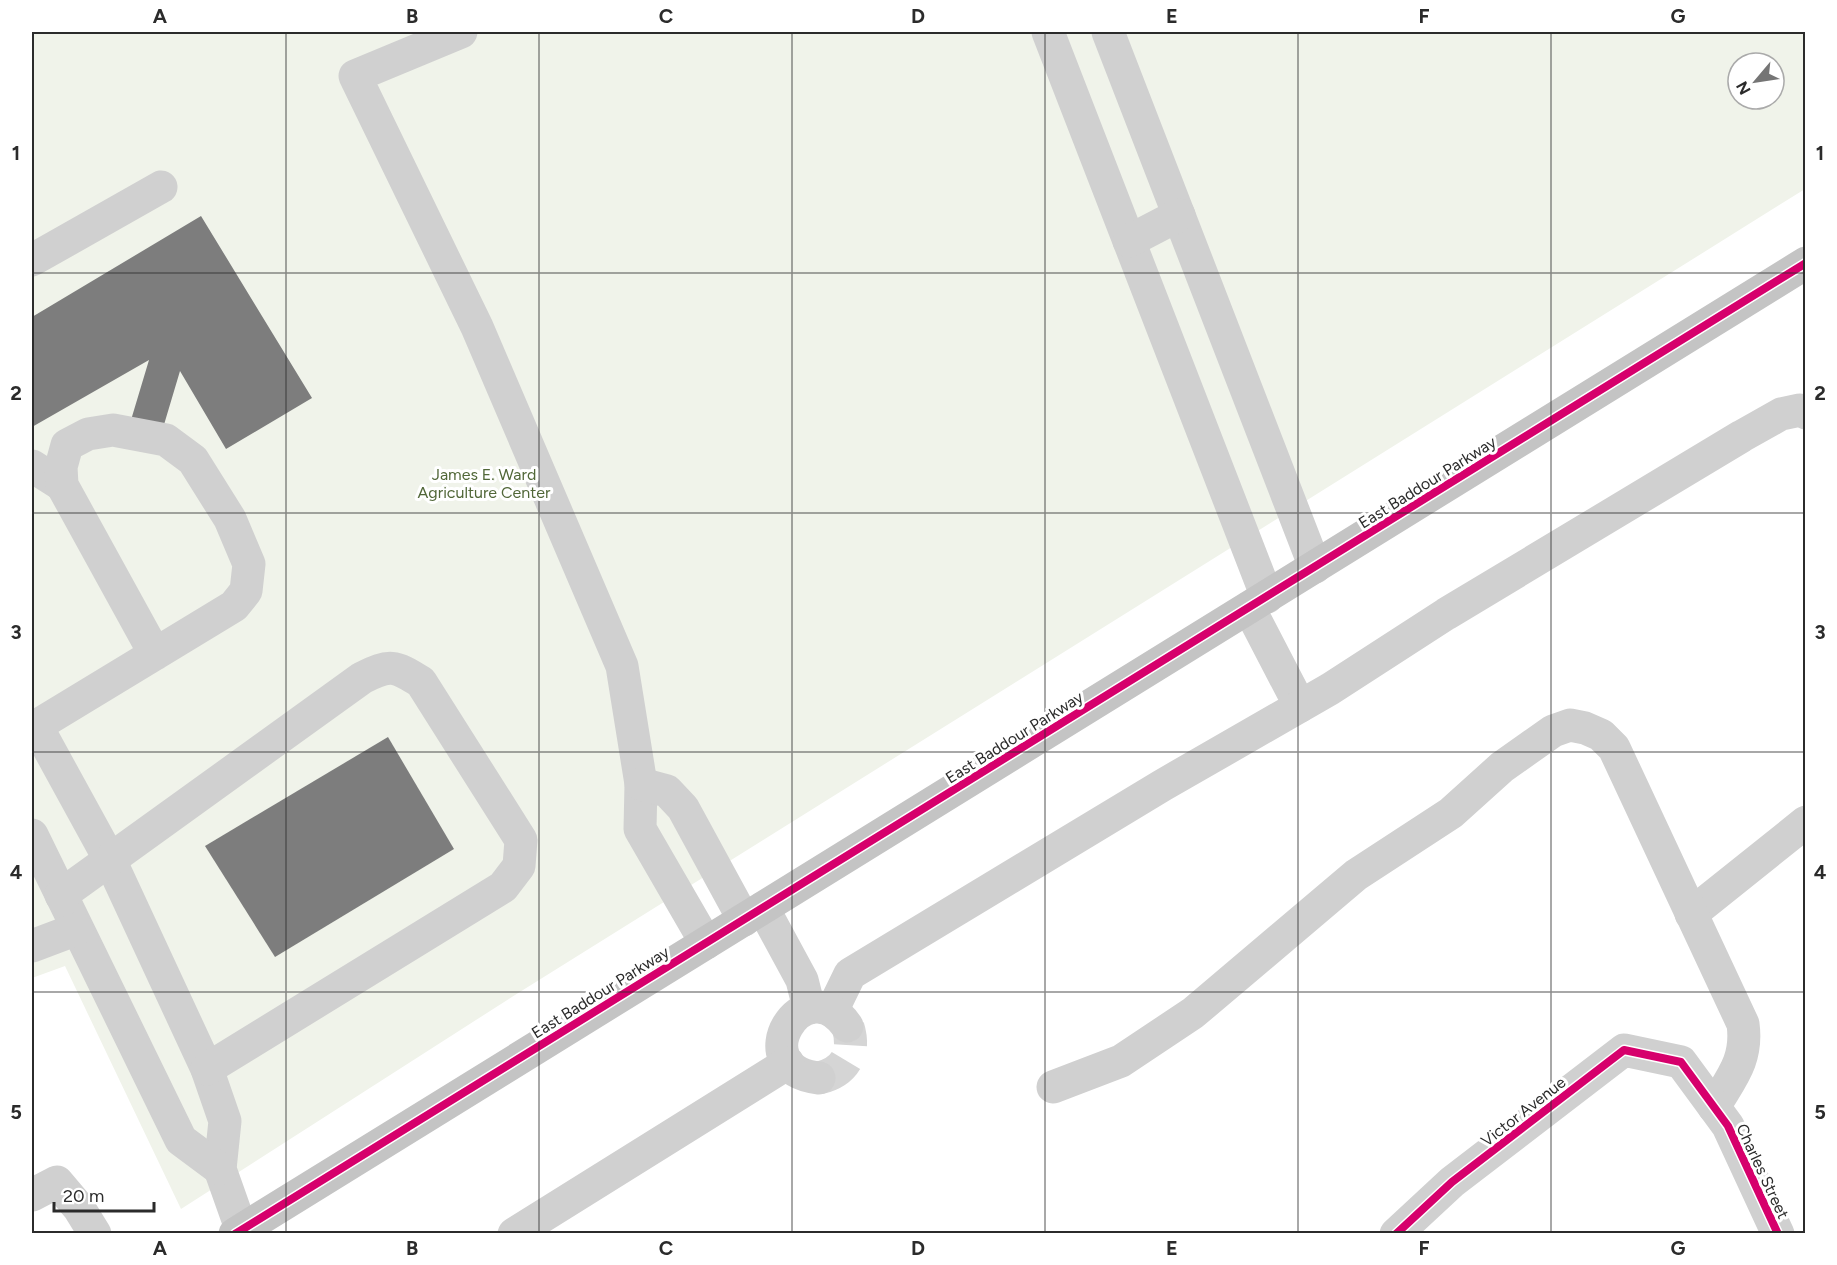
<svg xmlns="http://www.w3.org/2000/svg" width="1837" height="1265" font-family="Figtree,sans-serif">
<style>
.green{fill:#f0f3ea;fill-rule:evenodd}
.building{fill:#7d7d7d}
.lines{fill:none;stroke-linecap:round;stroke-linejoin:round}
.minor-tunnel{stroke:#d5d5d5;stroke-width:33;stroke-dasharray:33 16;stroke-linecap:butt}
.minor{stroke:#d0d0d0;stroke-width:33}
.major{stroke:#c4c4c4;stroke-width:33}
.cycleway-casing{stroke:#fff;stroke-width:11}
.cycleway{stroke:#d6006c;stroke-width:8}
.grid{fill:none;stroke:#2b2b2b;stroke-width:1.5;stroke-opacity:0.55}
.labels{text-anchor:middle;stroke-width:6;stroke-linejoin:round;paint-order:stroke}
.park-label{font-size:16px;fill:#516738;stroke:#fff}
.street-label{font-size:16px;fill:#2b2b2b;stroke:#fff}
.neatline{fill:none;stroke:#2b2b2b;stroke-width:2}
.grid-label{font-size:20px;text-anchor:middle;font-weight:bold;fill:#2b2b2b}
</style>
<rect width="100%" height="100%" fill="#fff"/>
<path class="green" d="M32 32H1805V189L515 995 181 1209 65 966 32 978ZM1738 63H1774V99H1738Z"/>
<g class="building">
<polygon points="201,216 312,398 226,449 180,371 163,428 131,420 149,360 32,427 32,317"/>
<polygon points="388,737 454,849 275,957 205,846"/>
</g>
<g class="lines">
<path class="minor-tunnel" d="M819 1078C845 1072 856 1053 848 1027"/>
<g class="minor">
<polyline points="461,32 355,76 477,327 622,666 641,784 640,829 706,943"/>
<polyline points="1048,32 1267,597"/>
<polyline points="1108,32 1315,567"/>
<polyline points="1129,241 1179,215"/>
<polyline points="32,260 161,187"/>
<polyline points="32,466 62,485"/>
<polyline points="1249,608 1300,706"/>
<polyline points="32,727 42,736 110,860 207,1069 225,1121 220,1169 243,1234"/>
<polyline points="33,728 234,606 246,591 249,564 230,519 193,460 166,440 113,430 88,434 67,445 61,467 62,485 155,654"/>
<polyline points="641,784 667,791 683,808 744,920"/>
<polyline points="32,835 181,1140 220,1169"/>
<path d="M61 895 362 678C390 664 394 665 421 682L521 840 519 866 503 887 207 1069"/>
<polyline points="763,908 802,980 809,1008"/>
<polyline points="1691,914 1806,822"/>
<polyline points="32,946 77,929"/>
<polyline points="832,1011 850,974 1163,785 1330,689 1446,614 1742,436 1781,414 1800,410 1806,413"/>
<path d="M819 1078C740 1069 805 965 847 1026"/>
<path d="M1053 1087 1121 1061 1193 1013 1356 875 1451 813 1502 767 1553 731 1570 725 1585 728 1601 735 1614 748 1743 1024C1748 1060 1731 1078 1714 1107"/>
<polyline points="32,1195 57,1182 79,1208 95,1234"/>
<polyline points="514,1234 788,1063"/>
<polyline points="1396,1234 1452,1182 1624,1050 1681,1062 1728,1126 1778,1234"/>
</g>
<polyline class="major" points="235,1234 1806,263"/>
<defs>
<g id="cycleway">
<polyline points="235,1234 1806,263"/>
<polyline points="1396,1234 1452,1182 1624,1050 1681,1062 1728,1126 1778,1234"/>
</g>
</defs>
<use href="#cycleway" class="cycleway-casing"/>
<use href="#cycleway" class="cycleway"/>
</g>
<path class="grid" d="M286 32V1234M539 32V1234M792 32V1234M1045 32V1234M1298 32V1234M1551 32V1234M32 273H1806M32 513H1806M32 752H1806M32 992H1806"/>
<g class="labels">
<g class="park-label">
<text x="484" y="480">James E. Ward<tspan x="484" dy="18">Agriculture Center</tspan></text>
</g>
<g class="street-label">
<text transform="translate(1427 482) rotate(-32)" y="6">East Baddour Parkway</text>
<text transform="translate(1014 737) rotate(-32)" y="6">East Baddour Parkway</text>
<text transform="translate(600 992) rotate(-32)" y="6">East Baddour Parkway</text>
<text transform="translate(1523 1111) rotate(-38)" y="6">Victor Avenue</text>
<text transform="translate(1763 1171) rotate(65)" y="6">Charles Street</text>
</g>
</g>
<rect width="1837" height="1265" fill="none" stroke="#ffffff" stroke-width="66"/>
<g transform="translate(1756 81) rotate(241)"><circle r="28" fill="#ffffff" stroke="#aaaaaa" stroke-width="1.5"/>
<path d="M0-4.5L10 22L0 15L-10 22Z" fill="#757575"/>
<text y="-9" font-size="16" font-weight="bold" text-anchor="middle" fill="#2b2b2b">N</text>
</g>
<path d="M54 1202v9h100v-9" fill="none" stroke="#2b2b2b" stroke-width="3"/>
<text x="63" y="1202" font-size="18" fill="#2b2b2b" stroke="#ffffff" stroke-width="4.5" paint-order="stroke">20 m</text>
<rect x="33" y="33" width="1771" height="1199" class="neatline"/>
<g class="grid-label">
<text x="160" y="23">A</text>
<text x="412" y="23">B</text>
<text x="666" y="23">C</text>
<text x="918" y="23">D</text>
<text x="1172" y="23">E</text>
<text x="1424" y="23">F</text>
<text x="1678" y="23">G</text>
<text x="16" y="160">1</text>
<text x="1820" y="160">1</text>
<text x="16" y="400">2</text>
<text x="1820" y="400">2</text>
<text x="16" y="639">3</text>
<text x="1820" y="639">3</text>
<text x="16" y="879">4</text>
<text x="1820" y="879">4</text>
<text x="16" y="1119">5</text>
<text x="1820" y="1119">5</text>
<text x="160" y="1255">A</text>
<text x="412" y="1255">B</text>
<text x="666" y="1255">C</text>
<text x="918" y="1255">D</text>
<text x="1172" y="1255">E</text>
<text x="1424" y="1255">F</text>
<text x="1678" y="1255">G</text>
</g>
</svg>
